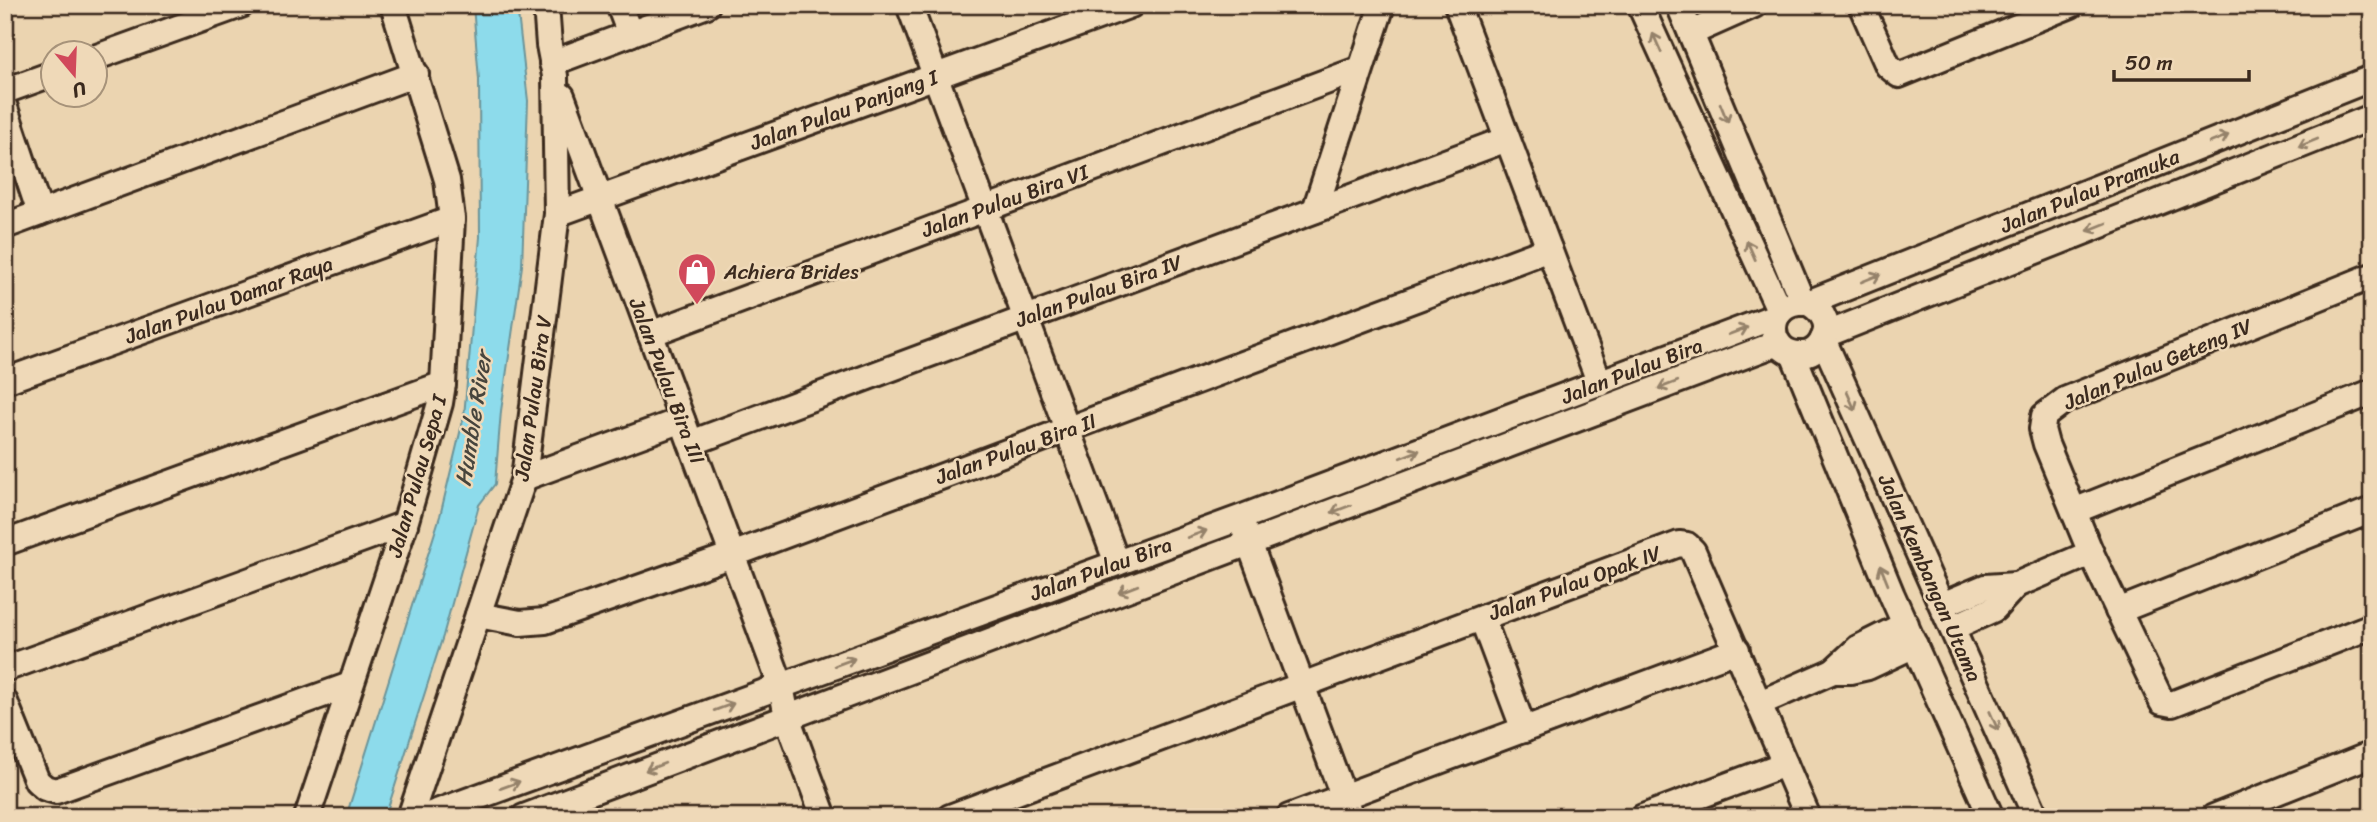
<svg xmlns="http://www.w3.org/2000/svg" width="2377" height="822" font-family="Sriracha,sans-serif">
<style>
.water{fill:#8ddbeb;stroke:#6c9499;stroke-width:2}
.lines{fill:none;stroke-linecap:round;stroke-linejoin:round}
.minor-casing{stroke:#3b2a1e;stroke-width:30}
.minor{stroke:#efd9b8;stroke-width:24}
.oneway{stroke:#95826b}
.labels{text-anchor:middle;stroke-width:5;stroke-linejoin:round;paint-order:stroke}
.street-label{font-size:21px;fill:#3b2a1e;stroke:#efd9b8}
.poi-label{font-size:21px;fill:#3b2a1e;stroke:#efd9b8;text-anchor:start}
.water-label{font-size:23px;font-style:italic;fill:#47453d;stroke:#efd9b8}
</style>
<rect width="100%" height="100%" fill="#ebd4b0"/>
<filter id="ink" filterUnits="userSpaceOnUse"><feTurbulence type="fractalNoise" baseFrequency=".0143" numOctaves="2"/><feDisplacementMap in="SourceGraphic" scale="14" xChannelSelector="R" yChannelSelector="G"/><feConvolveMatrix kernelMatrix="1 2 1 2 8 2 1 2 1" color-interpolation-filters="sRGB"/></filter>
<g filter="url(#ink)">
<polygon class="water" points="473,5 517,5 528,101 522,266 501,411 495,484 479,505 443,636 387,811 372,817 346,817 440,516 464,416 480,237 479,80"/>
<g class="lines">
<defs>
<g id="minor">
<polyline points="619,5 630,34"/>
<polyline points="909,5 1117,563"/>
<polyline points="1457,5 1600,384"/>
<polyline points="1640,5 1780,312"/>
<polyline points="1679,5 1803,303"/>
<polyline points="1861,5 1888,66 1899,75 2071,5"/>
<polyline points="1691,33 1754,5"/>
<polyline points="94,58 241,5"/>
<polyline points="552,63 707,5"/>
<polyline points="5,91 52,74"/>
<polyline points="562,96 781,686 787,717 824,817"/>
<polyline points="5,108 40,213"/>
<polyline points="1315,210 1382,5"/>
<polyline points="557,214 1131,5"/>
<polyline points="5,226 416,74"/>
<polyline points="2372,276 2065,400 2044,416 2042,429 2046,444 2091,553 2162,702 2172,704 2372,626"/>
<path d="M1808 303C1824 311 1832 327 1821 343 1817 349 1810 354 1803 354 1765 357 1762 299 1808 303L2372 78"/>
<polyline points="650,334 1360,69"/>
<polyline points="1825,335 2372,117"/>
<polyline points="1823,339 2036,817"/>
<polyline points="1793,354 1892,595 1991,817"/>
<polyline points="5,381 452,219"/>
<polyline points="691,443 1507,139"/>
<polyline points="524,478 682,420"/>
<polyline points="2074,511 2372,392"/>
<polyline points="1244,529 1351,817"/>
<polyline points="5,543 443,384"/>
<polyline points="1942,605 1985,587 2016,585 2091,553"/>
<polyline points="2118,611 2372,510"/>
<polyline points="478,615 520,623 545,621 732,555 1549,249"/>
<polyline points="1482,618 1524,730"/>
<polyline points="1952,628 1994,609 2016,585"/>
<polyline points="5,669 405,524"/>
<polyline points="1833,671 1858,648 1906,624"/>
<polyline points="5,702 37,781 45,788 56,791 350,685"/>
<polyline points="1760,703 1833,671 1850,671 1868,667 1915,645"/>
<polyline points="307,817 405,524 440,403 443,384 452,219 447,180 393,5"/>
<polyline points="410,817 524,478 557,214 555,76 549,45 546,5"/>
<polyline points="423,817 1240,518 1776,316"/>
<polyline points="524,817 1778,343"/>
<polyline points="950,817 1679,544 1687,545 1693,551 1808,817"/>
<polyline points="1289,817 1737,650"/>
<polyline points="1643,817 1785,764"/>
<polyline points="2214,817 2372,754"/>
</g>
</defs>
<use href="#minor" class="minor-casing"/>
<use href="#minor" class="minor"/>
</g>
<defs><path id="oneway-shaft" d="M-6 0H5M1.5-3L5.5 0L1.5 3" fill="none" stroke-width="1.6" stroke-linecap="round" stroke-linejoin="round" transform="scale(1.75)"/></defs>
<g class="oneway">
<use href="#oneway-shaft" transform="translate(1657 43) rotate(-114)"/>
<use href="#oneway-shaft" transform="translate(1724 113) rotate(68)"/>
<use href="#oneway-shaft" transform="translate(2219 139) rotate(-22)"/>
<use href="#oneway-shaft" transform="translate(2308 143) rotate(158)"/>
<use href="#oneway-shaft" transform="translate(2097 227) rotate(158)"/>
<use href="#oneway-shaft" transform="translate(1751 250) rotate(-114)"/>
<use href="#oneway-shaft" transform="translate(1871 278) rotate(-22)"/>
<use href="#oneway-shaft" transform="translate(1738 331) rotate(-21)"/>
<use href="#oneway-shaft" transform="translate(1668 385) rotate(159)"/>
<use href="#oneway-shaft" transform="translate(1851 401) rotate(66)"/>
<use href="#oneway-shaft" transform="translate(1410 454) rotate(-21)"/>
<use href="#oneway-shaft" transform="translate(1341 509) rotate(159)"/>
<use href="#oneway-shaft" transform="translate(1197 534) rotate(-20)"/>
<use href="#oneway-shaft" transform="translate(1884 575) rotate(-112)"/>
<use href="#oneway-shaft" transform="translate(1128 589) rotate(159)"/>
<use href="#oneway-shaft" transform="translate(845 662) rotate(-20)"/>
<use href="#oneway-shaft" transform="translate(724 707) rotate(-20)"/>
<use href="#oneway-shaft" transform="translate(1994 721) rotate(66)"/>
<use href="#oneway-shaft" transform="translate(655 767) rotate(159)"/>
<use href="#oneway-shaft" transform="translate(510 785) rotate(-20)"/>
</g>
</g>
<defs>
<symbol id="shop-pin" viewBox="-11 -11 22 30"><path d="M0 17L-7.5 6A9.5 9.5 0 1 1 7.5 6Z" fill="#d1495b" stroke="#efd9b8"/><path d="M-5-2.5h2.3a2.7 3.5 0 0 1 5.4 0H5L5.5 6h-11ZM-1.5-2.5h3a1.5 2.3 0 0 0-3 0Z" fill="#fff"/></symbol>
</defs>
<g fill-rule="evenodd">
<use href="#shop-pin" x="675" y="250" width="44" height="60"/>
</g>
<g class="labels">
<g class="street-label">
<text transform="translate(844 110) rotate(-20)" y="7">Jalan Pulau Panjang I</text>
<text transform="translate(2090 191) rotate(-22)" y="7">Jalan Pulau Pramuka</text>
<text transform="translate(1005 201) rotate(-20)" y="7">Jalan Pulau Bira VI</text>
<text transform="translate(1099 291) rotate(-20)" y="7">Jalan Pulau Bira IV</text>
<text transform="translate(229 300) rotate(-20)" y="7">Jalan Pulau Damar Raya</text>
<text transform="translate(2158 364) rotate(-23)" y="7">Jalan Pulau Geteng IV</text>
<text transform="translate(1632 371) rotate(-21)" y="7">Jalan Pulau Bira</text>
<text transform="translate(667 381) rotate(69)" y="7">Jalan Pulau Bira III</text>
<text transform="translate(533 398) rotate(-82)" y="7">Jalan Pulau Bira V</text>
<text transform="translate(1016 449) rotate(-20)" y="7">Jalan Pulau Bira II</text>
<text transform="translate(417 476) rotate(-74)" y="7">Jalan Pulau Sepa I</text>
<text transform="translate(1101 569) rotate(-20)" y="7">Jalan Pulau Bira</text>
<text transform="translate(1930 578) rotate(66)" y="7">Jalan Kembangan Utama</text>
<text transform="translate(1575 583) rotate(-20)" y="7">Jalan Pulau Opak IV</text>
</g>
<g class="poi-label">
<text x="724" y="279">Achiera Brides</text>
</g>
<g class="water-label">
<text transform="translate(473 419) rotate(-81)" y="8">Humble River</text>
</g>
</g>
<rect width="2377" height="822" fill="none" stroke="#efd9b8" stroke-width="28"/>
<rect x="14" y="14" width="2349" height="794" fill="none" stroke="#3b2a1e" stroke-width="2.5" filter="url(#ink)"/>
<g transform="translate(74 74) rotate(161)"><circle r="33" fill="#efd9b8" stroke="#a7937a" stroke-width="2"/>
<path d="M0-5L12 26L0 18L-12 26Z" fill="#d1495b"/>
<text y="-10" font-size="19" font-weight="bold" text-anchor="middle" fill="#3b2a1e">U</text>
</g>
<path d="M2114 70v10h135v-10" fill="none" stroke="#3b2a1e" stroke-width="3.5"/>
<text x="2125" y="70" font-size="21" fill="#3b2a1e" stroke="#efd9b8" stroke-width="5" paint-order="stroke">50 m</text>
</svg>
